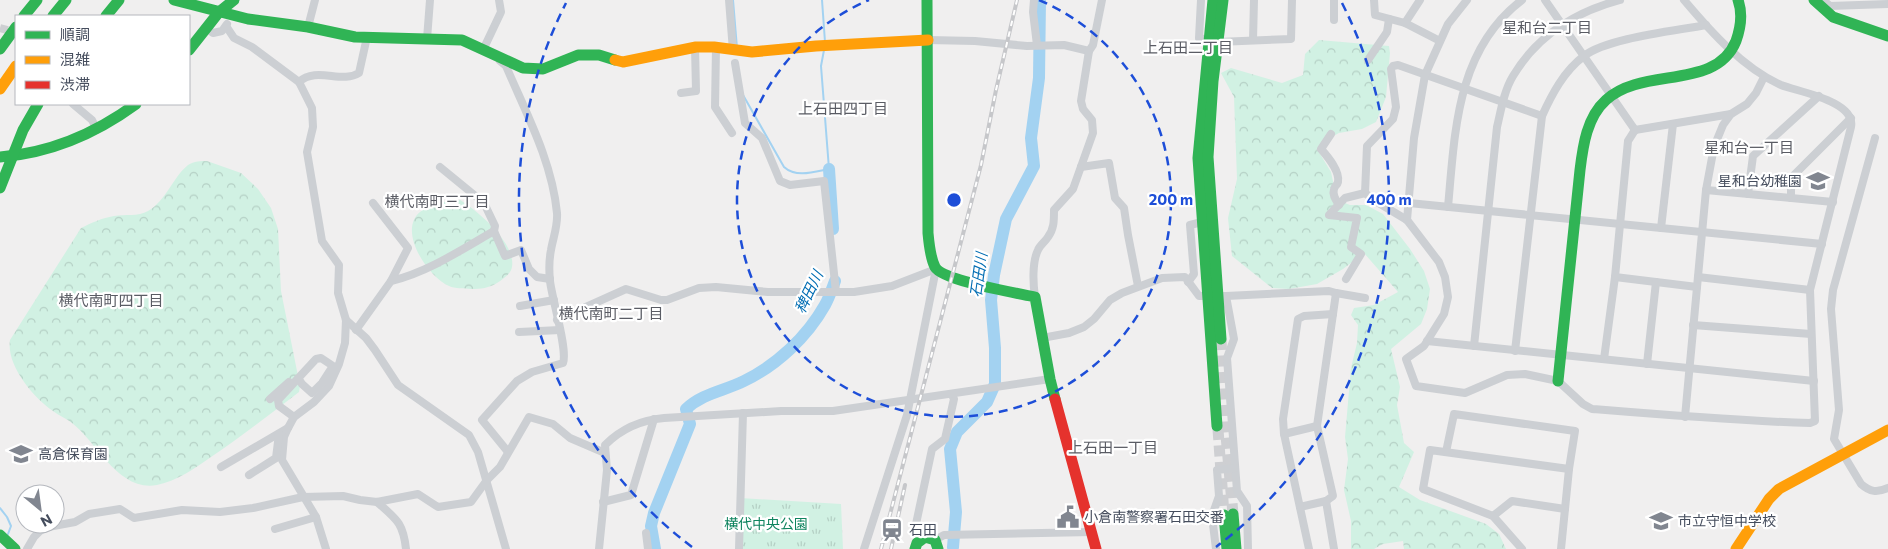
<svg xmlns="http://www.w3.org/2000/svg" width="1888" height="549" font-family="Commissioner,'Noto Sans JP',sans-serif">
<style>
.forest{fill:url(#forest-crowns)}
.park{fill:url(#park-tufts)}
.lines{fill:none;stroke-linecap:round;stroke-linejoin:round}
.stream{stroke:#a3d2f1;stroke-width:2}
.river{stroke:#a3d2f1;stroke-width:12}
.street-tunnel{stroke:#cecfd2;stroke-width:8;stroke-dasharray:8 4;stroke-linecap:butt}
.secondary-tunnel{stroke:#cecfd2;stroke-width:11;stroke-dasharray:11 5.5;stroke-linecap:butt}
.street{stroke:#cccfd3;stroke-width:8}
.fast{stroke:#30b455;stroke-width:11}
.slow{stroke:#ff9f0a;stroke-width:11}
.jam{stroke:#e5322d;stroke-width:11}
.rail-casing{stroke:#c6c7ca;stroke-width:4}
.rail{stroke:#fff;stroke-width:2;stroke-dasharray:5.5;stroke-linecap:butt}
.ring{fill:none;stroke:#1d4ed8;stroke-width:2.5;stroke-dasharray:9 6}
.labels{text-anchor:middle;stroke-width:4.5;stroke-linejoin:round;paint-order:stroke}
.poi-label{font-size:14px;fill:#454d5d;stroke:#fff;text-anchor:start}
.park-label{font-size:14px;fill:#10845f;stroke:#fff}
.neighbourhood-label{font-size:15px;fill:#5a5c64;stroke:#fff}
.water-label{font-size:15px;font-style:italic;fill:#026db3;stroke:#fff}
.centre{fill:#1d4ed8;stroke:#fff;stroke-width:2.5}
.ring-label{font-size:15px;text-anchor:middle;font-weight:bold;fill:#1d4ed8;stroke:#fff;stroke-width:4.5;stroke-linejoin:round;paint-order:stroke}
</style>
<defs>
<pattern id="forest-crowns" width="20" height="18" patternUnits="userSpaceOnUse" patternTransform="scale(1.25)"><rect width="20" height="18" fill="#d1f1e3"/><path d="M2 6a3 3 0 1 1 6 0M12 15a3 3 0 1 1 6 0" fill="none" stroke="#b5d0c5"/></pattern>
<pattern id="park-tufts" width="24" height="20" patternUnits="userSpaceOnUse" patternTransform="scale(1.25)"><rect width="24" height="20" fill="#d1f1e3"/><path d="M3 7l-1-3M5 7V3M7 7l1-3M15 17l-1-3M17 17v-4M19 17l1-3" fill="none" stroke="#b5d0c5"/></pattern>
</defs>
<rect width="100%" height="100%" fill="#f0efef"/>
<g class="forest">
<polygon points="1319,40 1389,46 1390,53 1386,97 1376,122 1362,129 1339,133 1326,140 1317,149 1331,172 1337,200 1350,205 1366,205 1383,214 1410,249 1424,271 1430,289 1427,309 1421,324 1391,349 1400,387 1397,405 1404,443 1414,452 1399,487 1420,500 1486,524 1499,534 1506,549 1404,549 1403,541 1383,544 1374,549 1351,549 1351,521 1344,490 1348,459 1345,437 1351,368 1357,343 1358,325 1351,315 1354,308 1374,305 1398,292 1364,253 1343,269 1317,284 1289,289 1272,288 1232,256 1228,218 1237,179 1234,97 1221,73 1231,68 1282,83 1303,75 1305,54"/>
<path d="M207 161 241 173 258 189 271 208 278 229 281 291 300 386 299 392C270 414 241 437 211 457 195 468 177 481 157 485 118 492 97 442 72 423 66 418 59 416 53 411 33 397 6 365 10 340L81 228C91 223 102 218 114 216 125 214 138 217 148 211 166 201 173 177 188 165 194 161 201 161 207 161Z"/>
<path d="M460 200C478 211 516 243 512 267 511 274 503 279 497 283 489 288 481 289 471 289 464 288 455 289 449 286 428 277 397 231 420 212 431 202 447 202 460 200Z"/>
</g>
<polygon class="park" points="740,498 841,504 843,549 739,549"/>
<g class="lines">
<g class="stream">
<polyline points="733,0 737,48"/>
<polyline points="822,0 825,42"/>
<path d="M743 95 784 167C796 178 814 172 829 169L821 66 824 50"/>
<polyline points="0,508 7,517 11,526 8,534"/>
</g>
<g class="river">
<polyline points="829,169 833,229"/>
<polyline points="953,547 956,512 950,449 957,432 987,402 995,384 995,348 991,300 994,275 1006,219 1034,166 1031,138 1039,78 1040,0"/>
<path d="M655 549 651 526 654 513 690 424 686 409C703 393 724 391 744 381 777 365 807 337 825 305 829 298 832 289 835 281"/>
</g>
<polyline class="street-tunnel" points="0,28 15,32"/>
<g class="secondary-tunnel">
<polyline points="1221,339 1225,424 1233,514"/>
<polyline points="1218,429 1224,515"/>
</g>
<g class="street">
<polyline points="729,0 733,51"/>
<polyline points="1034,0 1033,12 1037,45"/>
<polyline points="1201,0 1199,38 1208,40"/>
<polyline points="1374,0 1375,15 1405,23 1440,41"/>
<polyline points="1545,0 1635,130"/>
<polyline points="1823,0 1830,6 1888,4"/>
<polyline points="1334,20 1334,0"/>
<polyline points="1405,23 1420,0"/>
<polyline points="226,26 234,38 252,47 299,82 312,108 313,127 307,152 322,241 339,265 338,293 346,320 345,343 339,364 329,386 314,402 294,417 288,428 284,437 282,460 316,517 326,549"/>
<polyline points="308,27 315,0"/>
<polyline points="206,28 213,33 222,31 227,24"/>
<polyline points="427,39 430,0"/>
<polyline points="928,40 975,41 1027,46 1064,45 1089,51"/>
<polyline points="1253,40 1254,0"/>
<polyline points="1218,42 1291,39 1292,0"/>
<polyline points="716,47 715,107 732,133"/>
<polyline points="486,52 483,50 501,12 499,0"/>
<polyline points="1368,60 1387,32 1389,19"/>
<path d="M500 61 506 66C526 113 552 161 557 213 558 226 553 238 551 250 549 260 549 271 550 281 552 299 568 350 563 363L532 372 517 381 482 420 508 452"/>
<polyline points="735,63 745,123 762,138 780,181 790,185 824,181 836,292"/>
<path d="M299 82C316 66 342 84 359 73L367 37"/>
<polyline points="681,93 696,91 695,47"/>
<polyline points="73,104 92,120 97,130"/>
<path d="M1542 116 1398 65 1393 66 1391 69 1396 107 1393 119 1367 146 1365 193 1377 202 1407 220 1439 262 1445 277 1448 297 1444 314 1424 346 1406 359 1416 386 1465 393 1507 375 1525 374 1558 381 1583 404 1592 409C1665 415 1737 421 1810 423L1815 421 1810 290 1851 127C1856 101 1799 92 1781 85 1743 68 1711 32 1684 0"/>
<polyline points="1635,130 1731,114"/>
<path d="M1331 134 1321 149C1328 157 1340 171 1338 182 1337 186 1335 185 1334 189 1332 195 1336 200 1339 205"/>
<path d="M1875 138 1833 290 1831 309 1839 410 1834 439 1861 484C1870 492 1877 493 1888 488"/>
<polyline points="440,167 484,203 495,226 494,231 505,256 521,250 529,269 537,277 550,279"/>
<polyline points="1081,167 1109,163 1115,198 1124,208 1128,235 1138,286"/>
<polyline points="1706,190 1833,202"/>
<polyline points="1748,194 1753,156 1819,96"/>
<polyline points="1791,198 1791,178 1851,118"/>
<polyline points="373,203 408,248 391,281"/>
<polyline points="1409,203 1822,244"/>
<path d="M1448 207C1455 132 1456 50 1522 0"/>
<polyline points="1407,220 1414,138 1425,75 1448,24 1467,0"/>
<polyline points="1661,228 1673,124"/>
<polyline points="1615,277 1697,287"/>
<polyline points="1698,277 1810,290"/>
<polyline points="1346,279 1361,254 1351,247 1357,218 1329,215 1345,198 1365,193"/>
<polyline points="1188,282 1194,274 1190,225 1202,222"/>
<polyline points="1226,296 1329,291 1336,293"/>
<path d="M1035 297C1033 284 1032 262 1038 250 1040 245 1045 242 1048 237 1054 229 1054 221 1054 210L1073 189 1093 133 1092 120 1083 109 1081 101 1089 51 1093 45 1102 0"/>
<polyline points="520,306 554,300"/>
<polyline points="346,320 366,338 375,350 398,385 469,435 478,452 506,549"/>
<polyline points="557,320 626,289 661,300 667,300 699,288 716,287 768,292 854,292 892,286 936,269"/>
<polyline points="1693,325 1811,334"/>
<path d="M356 330 391 281C428 272 461 250 494 231"/>
<polyline points="519,332 560,330"/>
<polyline points="1042,338 1069,333 1084,327 1094,319 1110,300 1122,293 1162,278 1185,277 1199,296 1226,296 1234,339 1227,358 1237,491 1247,506 1248,549"/>
<polyline points="1427,341 1814,381"/>
<path d="M1474 346 1497 127C1501 110 1504 91 1513 76 1537 36 1575 12 1620 0"/>
<path d="M1515 351 1542 116C1552 94 1564 71 1584 56 1607 38 1675 31 1706 25"/>
<polyline points="1604,359 1615,277 1628,141 1635,130"/>
<polyline points="1647,364 1656,282"/>
<polyline points="270,399 289,382"/>
<polyline points="294,417 279,406 278,400 316,359 321,358 333,366 322,383 312,393 302,384 298,378"/>
<polyline points="1685,417 1706,190 1714,147 1723,125 1731,114 1747,104 1756,93 1764,77"/>
<polyline points="1317,426 1336,293 1365,298"/>
<polyline points="1284,434 1317,426 1333,496 1326,501"/>
<polyline points="1446,452 1454,414 1575,431 1569,469 1561,549"/>
<polyline points="221,467 288,428"/>
<polyline points="249,475 276,458 279,434"/>
<path d="M377 502C396 519 403 522 406 549"/>
<polyline points="603,502 631,495 654,419"/>
<polyline points="1300,507 1326,501 1334,549"/>
<polyline points="1493,516 1512,501 1565,509"/>
<polyline points="275,529 316,517"/>
<polyline points="646,533 648,549"/>
<polyline points="921,539 916,524 932,449 945,439 954,399 952,395"/>
<polyline points="935,540 944,535 1092,532"/>
<polyline points="27,549 34,537 40,531 48,527 75,522 89,514 120,509 134,518 182,510 220,512 253,508 303,497 343,496 360,500 377,502 418,494 438,507 471,502 487,480 500,467 529,417 553,424 570,438 605,453"/>
<path d="M599 549 607 470 605 445C622 428 641 420 664 418L781 411H833L1050 379"/>
<polyline points="739,549 743,413"/>
<polyline points="864,549 907,415 936,269"/>
<polyline points="1216,549 1212,516 1219,496 1217,470 1235,468"/>
<polyline points="1309,549 1284,434 1283,419 1298,319 1304,316 1333,314"/>
<polyline points="1522,549 1493,516 1423,489 1430,450 1569,469"/>
</g>
<g class="fast">
<polyline points="174,0 248,19 308,27 355,37 462,40 523,68 543,69 578,55 599,55 615,60"/>
<path d="M927 0 928 233C929 244 930 257 935 267 943 281 1017 293 1035 297L1050 379 1055 399"/>
<polyline points="1213,0 1198,158 1217,426"/>
<polyline points="1814,0 1833,17 1888,36"/>
<polyline points="24,16 37,0"/>
<polyline points="53,16 66,0"/>
<polyline points="106,16 119,0"/>
<polyline points="0,49 16,27"/>
<polyline points="189,50 219,12 234,0"/>
<path d="M0 157C51 153 95 134 136 104"/>
<polyline points="0,188 23,130 38,104"/>
<polyline points="1221,339 1208,157 1213,81 1223,0"/>
<path d="M1558 381 1580 170C1583 145 1587 117 1606 100 1643 66 1716 91 1736 41 1741 27 1743 14 1738 0"/>
<polyline points="1233,514 1236,549"/>
<polyline points="1224,515 1227,549"/>
<polyline points="0,535 15,549"/>
<polyline points="915,549 917,543 925,537 935,540 938,549"/>
</g>
<g class="slow">
<polyline points="615,60 623,62 696,47 714,47 752,52 816,46 928,40"/>
<polyline points="0,89 16,66"/>
<polyline points="1736,549 1769,499 1779,489 1888,430"/>
</g>
<polyline class="jam" points="1055,399 1096,549"/>
<defs>
<g id="rail">
<polyline points="881,549 981,165 996,90 1017,0"/>
<polyline points="891,549 905,485"/>
</g>
</defs>
<use href="#rail" class="rail-casing"/>
<use href="#rail" class="rail"/>
</g>
<g class="ring">
<path d="M1039 0A217 217 0 1 1 869 0"/>
<path d="M692 547A435 435 0 0 1 566 3M1342 3A435 435 0 0 1 1216 547"/>
</g>
<defs>
<symbol id="school-bare" viewBox="-9 -9 18 18"><path d="M0-5L7-2L0 1L-7-2ZM-4 1L0 2.5L4 1V4Q0 6-4 4Z" fill="#818690" stroke="#fff" stroke-width="2.5" paint-order="stroke"/></symbol>
<symbol id="civic-bare" viewBox="-9 -9 18 18"><path d="M-.6-6.5H3V-4.5H.6V-3L4-1V1h2V6H-6V1h2V-1L-.6-3ZM-1.2 2.5V6h2.4V2.5Z" fill="#818690" stroke="#fff" stroke-width="2.5" paint-order="stroke"/></symbol>
<symbol id="station-bare" viewBox="-9 -9 18 18"><path d="M-3-6H3Q5-6 5-4V2Q5 4 3 4L4.5 6H3L1.5 4h-3L-3 6H-4.5L-3 4Q-5 4-5 2V-4Q-5-6-3-6ZM-3.5-4v3h7v-3ZM-3.5 1v1.5H-2V1ZM2 1v1.5H3.5V1Z" fill="#818690" stroke="#fff" stroke-width="2.5" paint-order="stroke"/></symbol>
</defs>
<g fill-rule="evenodd">
<use href="#school-bare" x="1802" y="165" width="32" height="32"/>
<use href="#school-bare" x="5" y="438" width="32" height="32"/>
<use href="#civic-bare" x="1052" y="501" width="32" height="32"/>
<use href="#school-bare" x="1645" y="505" width="32" height="32"/>
<use href="#station-bare" x="876" y="514" width="32" height="32"/>
</g>
<g class="labels">
<g class="poi-label">
<text x="1802" y="186" text-anchor="end">星和台幼稚園</text>
<text x="38" y="459">高倉保育園</text>
<text x="1084" y="522">小倉南警察署石田交番</text>
<text x="1678" y="526">市立守恒中学校</text>
<text x="909" y="535">石田</text>
</g>
<g class="park-label">
<text x="766" y="529">横代中央公園</text>
</g>
<g class="neighbourhood-label">
<text x="1547" y="33">星和台二丁目</text>
<text x="1188" y="53">上石田二丁目</text>
<text x="843" y="114">上石田四丁目</text>
<text x="1749" y="153">星和台一丁目</text>
<text x="437" y="207">横代南町三丁目</text>
<text x="111" y="306">横代南町四丁目</text>
<text x="611" y="319">横代南町二丁目</text>
<text x="1113" y="453">上石田一丁目</text>
</g>
<g class="water-label">
<text transform="translate(979 275) rotate(-82)" y="5">石田川</text>
<text transform="translate(809 292) rotate(-64)" y="5">稗田川</text>
</g>
</g>
<circle cx="954" cy="200" r="8" class="centre"/>
<g class="ring-label">
<text x="1171" y="205">200 m</text>
<text x="1389" y="205">400 m</text>
</g>
<rect x="15" y="15" width="175" height="90" fill="#ffffff" stroke="#b5b8be"/>
<rect x="25" y="31" width="25" height="8" fill="#30b455" stroke="#b5b8be"/>
<text x="60" y="40" font-size="15" fill="#454d5d">順調</text>
<rect x="25" y="56" width="25" height="8" fill="#ff9f0a" stroke="#b5b8be"/>
<text x="60" y="65" font-size="15" fill="#454d5d">混雑</text>
<rect x="25" y="81" width="25" height="8" fill="#e5322d" stroke="#b5b8be"/>
<text x="60" y="90" font-size="15" fill="#454d5d">渋滞</text>
<g transform="translate(40 509) rotate(151)"><circle r="24" fill="#ffffff" stroke="#b5b8be"/>
<path d="M0-4L9 19L0 12L-9 19Z" fill="#818690"/>
<text y="-8" font-size="14" font-weight="bold" text-anchor="middle" fill="#454d5d">N</text>
</g>
</svg>
